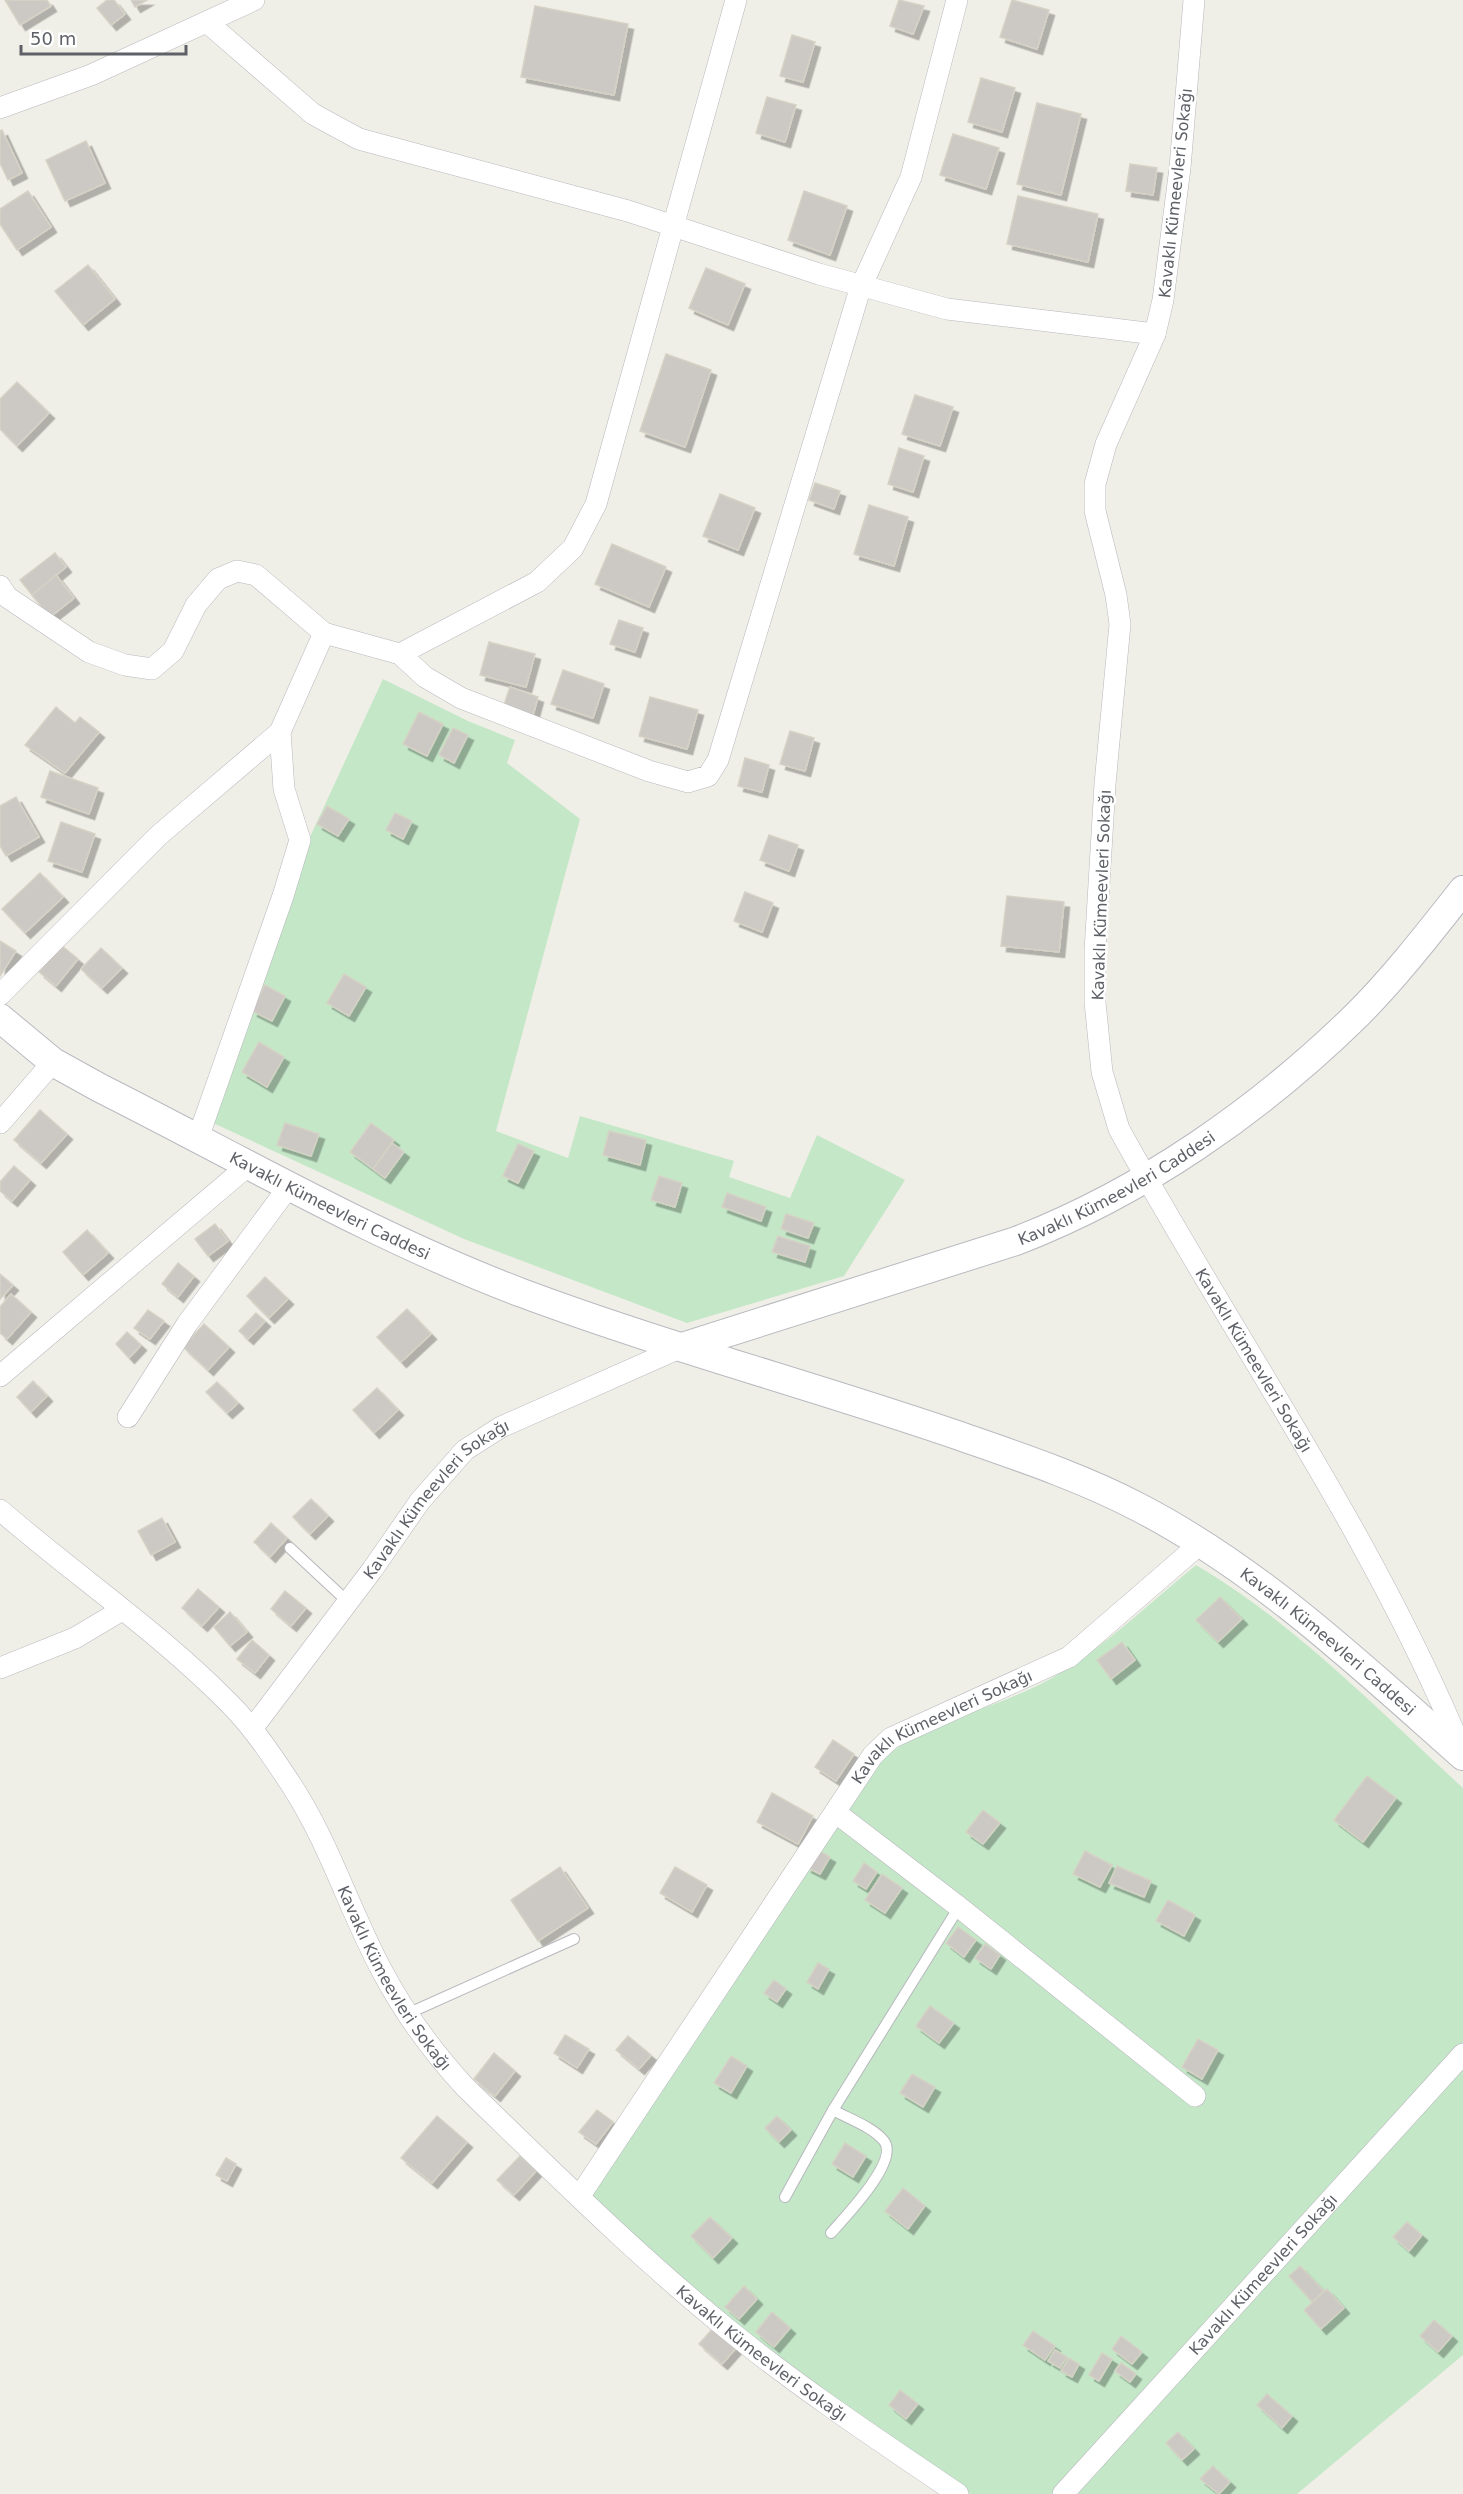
<svg xmlns="http://www.w3.org/2000/svg" width="1463" height="2494" font-family="'DejaVu Sans',sans-serif">
<style>
.green{fill:#c4e7c8}
.building{fill:#ccc9c4;stroke:#d5d2c5;stroke-width:1.5;filter:url(#shadow)}
.lines{fill:none;stroke-linecap:round;stroke-linejoin:round}
.lane-casing{stroke:#b7b8bd;stroke-width:12}
.street-casing{stroke:#b7b8bd;stroke-width:22}
.secondary-casing{stroke:#b8bac0;stroke-width:30}
.lane{stroke:#fff;stroke-width:10}
.street{stroke:#fff;stroke-width:21}
.secondary{stroke:#fff;stroke-width:28}
.labels{text-anchor:middle;stroke-width:5;stroke-linejoin:round;paint-order:stroke}
.street-label{font-size:16px;fill:#5e6167;stroke:#fff}
</style>
<defs>
<filter id="shadow"><feDropShadow dx="5.5" dy="5.5" stdDeviation="0" flood-color="#0004"/></filter>
</defs>
<rect width="100%" height="100%" fill="#f0efe7"/>
<g class="green">
<polygon points="383,679 468,721 515,740 507,763 580,819 496,1131 568,1158 580,1116 734,1161 729,1177 790,1198 817,1135 905,1180 844,1276 687,1323 464,1239 213,1123 310,837"/>
<path d="M1196 1565C1296 1624 1378 1710 1463 1788V2046L1056 2494H967L753 2344 591 2196 880 1762C920 1722 1000 1708 1052 1678 1104 1647 1150 1603 1196 1565Z"/>
<polygon points="1463,2058 1463,2355 1297,2494 1071,2494"/>
</g>
<g class="building">
<polygon points="5,0 47,0 51,6 20,25"/>
<polygon points="107,0 114,0 125,14 111,25 97,8"/>
<polygon points="131,0 147,0 135,7"/>
<polygon points="899,0 924,6 913,34 890,26"/>
<polygon points="1012,0 1049,10 1037,49 1000,37"/>
<polygon points="535,6 628,24 614,95 521,77"/>
<polygon points="792,35 815,42 803,82 780,76"/>
<polygon points="981,78 1015,88 1002,132 968,122"/>
<polygon points="767,97 796,105 785,142 756,133"/>
<polygon points="1037,103 1081,114 1061,195 1017,184"/>
<polygon points="2,130 22,173 8,180 0,163 0,131"/>
<polygon points="953,134 999,148 986,189 940,175"/>
<polygon points="86,141 105,183 65,201 46,160"/>
<polygon points="1130,164 1157,168 1153,195 1126,191"/>
<polygon points="28,191 51,227 17,250 0,224 0,209"/>
<polygon points="804,191 847,206 830,255 788,240"/>
<polygon points="1018,196 1098,214 1088,262 1007,244"/>
<polygon points="88,265 115,299 83,325 55,291"/>
<polygon points="706,268 745,284 728,325 689,308"/>
<polygon points="666,354 711,370 685,447 640,431"/>
<polygon points="17,382 49,413 17,446 0,429 0,399"/>
<polygon points="915,395 953,407 940,446 902,434"/>
<polygon points="899,448 924,456 913,492 888,484"/>
<polygon points="815,483 840,491 834,509 809,500"/>
<polygon points="720,494 755,508 738,550 703,536"/>
<polygon points="869,505 908,517 894,566 854,554"/>
<polygon points="612,544 666,567 649,607 595,584"/>
<polygon points="55,553 66,567 32,595 20,580"/>
<polygon points="56,575 74,598 50,617 32,595"/>
<polygon points="619,620 643,628 635,652 610,644"/>
<polygon points="489,642 535,654 526,687 480,675"/>
<polygon points="563,670 604,684 593,718 551,704"/>
<polygon points="510,687 538,697 533,715 504,705"/>
<polygon points="650,697 698,710 687,749 639,736"/>
<polygon points="56,707 75,723 80,717 99,732 65,773 25,745"/>
<polygon points="419,712 443,724 427,756 403,744"/>
<polygon points="453,728 468,735 454,763 439,755"/>
<polygon points="790,731 814,738 805,771 780,764"/>
<polygon points="745,758 769,765 762,792 738,786"/>
<polygon points="50,771 98,788 89,814 41,797"/>
<polygon points="16,797 39,837 6,856 0,846 0,806"/>
<polygon points="327,806 349,819 338,836 317,824"/>
<polygon points="395,813 412,821 403,839 386,830"/>
<polygon points="61,822 95,834 82,872 48,861"/>
<polygon points="769,835 798,845 789,871 760,860"/>
<polygon points="40,873 63,897 25,933 2,909"/>
<polygon points="745,892 773,903 762,932 734,921"/>
<polygon points="1007,896 1064,902 1059,952 1001,946"/>
<polygon points="0,941 16,951 0,976"/>
<polygon points="61,945 78,959 56,986 39,972"/>
<polygon points="101,948 122,968 102,988 81,969"/>
<polygon points="344,974 366,987 349,1016 327,1003"/>
<polygon points="265,985 285,996 272,1021 252,1011"/>
<polygon points="259,1042 284,1057 267,1087 242,1072"/>
<polygon points="40,1110 67,1134 41,1163 14,1140"/>
<polygon points="285,1123 319,1134 311,1156 277,1145"/>
<polygon points="371,1123 394,1140 373,1169 350,1152"/>
<polygon points="609,1131 646,1140 640,1165 603,1155"/>
<polygon points="392,1143 404,1152 385,1178 373,1169"/>
<polygon points="518,1144 534,1151 518,1183 503,1176"/>
<polygon points="14,1166 30,1180 12,1201 0,1191 0,1182"/>
<polygon points="659,1176 682,1183 675,1207 651,1200"/>
<polygon points="727,1193 766,1207 761,1221 722,1207"/>
<polygon points="786,1214 814,1223 808,1238 781,1229"/>
<polygon points="215,1224 228,1241 208,1256 195,1239"/>
<polygon points="87,1230 108,1253 83,1275 63,1252"/>
<polygon points="778,1236 810,1246 805,1262 772,1252"/>
<polygon points="178,1263 194,1276 178,1297 162,1284"/>
<polygon points="0,1274 13,1285 0,1299"/>
<polygon points="265,1277 288,1299 269,1318 247,1296"/>
<polygon points="11,1294 31,1312 7,1339 0,1333 0,1307"/>
<polygon points="407,1309 431,1334 401,1362 377,1337"/>
<polygon points="148,1310 164,1321 150,1339 134,1328"/>
<polygon points="256,1313 265,1321 248,1339 239,1331"/>
<polygon points="204,1324 229,1347 208,1370 183,1347"/>
<polygon points="127,1332 141,1345 129,1358 116,1344"/>
<polygon points="33,1381 47,1396 31,1412 17,1397"/>
<polygon points="217,1382 238,1403 227,1413 206,1392"/>
<polygon points="377,1388 398,1410 374,1433 353,1410"/>
<polygon points="311,1499 328,1516 310,1534 293,1517"/>
<polygon points="162,1518 175,1542 151,1555 138,1531"/>
<polygon points="271,1523 287,1538 270,1557 254,1542"/>
<polygon points="198,1589 219,1607 202,1626 182,1608"/>
<polygon points="285,1591 306,1608 291,1626 271,1609"/>
<polygon points="1220,1597 1242,1619 1218,1642 1196,1620"/>
<polygon points="230,1612 247,1632 230,1646 214,1627"/>
<polygon points="252,1640 269,1655 255,1673 237,1659"/>
<polygon points="1122,1642 1135,1660 1111,1679 1097,1660"/>
<polygon points="833,1740 854,1754 836,1781 815,1767"/>
<polygon points="1367,1776 1396,1798 1363,1842 1334,1820"/>
<polygon points="772,1793 813,1816 798,1844 757,1822"/>
<polygon points="983,1810 1000,1823 983,1844 966,1832"/>
<polygon points="816,1849 830,1857 820,1874 806,1867"/>
<polygon points="1085,1851 1112,1865 1100,1887 1073,1874"/>
<polygon points="864,1863 877,1872 866,1889 853,1881"/>
<polygon points="1117,1866 1151,1881 1144,1897 1109,1883"/>
<polygon points="560,1867 588,1908 538,1941 511,1900"/>
<polygon points="675,1867 707,1885 692,1912 660,1893"/>
<polygon points="882,1874 902,1888 885,1913 865,1900"/>
<polygon points="1168,1900 1195,1915 1184,1936 1156,1921"/>
<polygon points="958,1927 976,1940 964,1957 946,1943"/>
<polygon points="985,1944 1000,1955 991,1969 975,1958"/>
<polygon points="818,1963 829,1969 818,1989 807,1982"/>
<polygon points="774,1980 786,1989 777,2002 764,1993"/>
<polygon points="930,2006 954,2023 939,2043 916,2026"/>
<polygon points="565,2035 589,2049 577,2068 554,2053"/>
<polygon points="628,2036 651,2055 639,2069 616,2050"/>
<polygon points="1198,2039 1218,2050 1202,2079 1182,2067"/>
<polygon points="494,2053 515,2071 495,2096 474,2079"/>
<polygon points="731,2056 747,2066 731,2093 714,2083"/>
<polygon points="912,2074 935,2087 923,2107 900,2093"/>
<polygon points="597,2110 613,2122 596,2144 579,2132"/>
<polygon points="437,2116 467,2142 432,2183 401,2158"/>
<polygon points="777,2116 791,2130 779,2142 765,2128"/>
<polygon points="845,2143 866,2156 853,2177 832,2164"/>
<polygon points="520,2156 536,2171 514,2195 497,2180"/>
<polygon points="226,2158 236,2164 227,2181 216,2175"/>
<polygon points="903,2188 925,2206 908,2229 885,2211"/>
<polygon points="710,2217 732,2238 713,2258 691,2236"/>
<polygon points="1407,2222 1422,2235 1409,2251 1393,2237"/>
<polygon points="1300,2266 1324,2291 1312,2302 1289,2276"/>
<polygon points="744,2286 757,2299 739,2319 725,2307"/>
<polygon points="1327,2289 1344,2308 1321,2329 1304,2310"/>
<polygon points="772,2312 790,2328 774,2347 756,2332"/>
<polygon points="1434,2320 1452,2336 1438,2352 1420,2336"/>
<polygon points="715,2326 738,2346 722,2364 699,2344"/>
<polygon points="1033,2331 1055,2346 1045,2360 1023,2345"/>
<polygon points="1121,2336 1142,2352 1132,2364 1112,2349"/>
<polygon points="1055,2350 1067,2357 1060,2368 1048,2361"/>
<polygon points="1102,2353 1112,2359 1099,2381 1089,2375"/>
<polygon points="1069,2358 1079,2364 1072,2377 1061,2371"/>
<polygon points="1121,2363 1136,2374 1130,2382 1115,2371"/>
<polygon points="900,2390 918,2404 906,2419 889,2405"/>
<polygon points="1267,2394 1292,2416 1282,2428 1257,2405"/>
<polygon points="1178,2432 1194,2449 1182,2460 1166,2443"/>
<polygon points="1213,2466 1230,2482 1219,2494 1200,2479"/>
</g>
<g class="lines">
<defs>
<g id="lane">
<polyline points="290,1548 348,1602"/>
<polyline points="407,2014 574,1939"/>
<polyline points="785,2197 833,2110 959,1907"/>
<path d="M831 2233C844 2218 900 2161 884 2141 873 2127 849 2119 833 2110"/>
</g>
<g id="street">
<path id="s1" d="M1194 0 1180 168 1163 300 1155 334 1106 444 1095 484V511L1116 595 1120 624 1105 784 1095 951V1002L1102 1072 1119 1129C1233 1337 1372 1532 1463 1753"/>
<polyline points="208,23 313,114 359,139 628,211 819,274 947,309 1155,334"/>
<polyline points="0,108 91,75 254,0"/>
<polyline points="0,586 7,597 89,652 125,665 152,669 173,651 196,605 218,579 237,571 256,575 324,633 400,654 425,677 461,698 649,771 688,782 708,776 718,760 860,289 911,177 957,0"/>
<polyline points="400,654 537,582 573,548 596,504 736,0"/>
<polyline points="0,995 158,836 280,732 324,633"/>
<polyline points="0,1123 53,1062"/>
<polyline points="198,1138 283,896 300,840 284,789 280,732"/>
<polyline points="0,1376 250,1164"/>
<polyline points="128,1417 187,1324 290,1185"/>
<path id="s2" d="M0 1510C75 1575 159 1632 229 1703 253 1727 273 1757 292 1786 329 1843 349 1909 381 1969 404 2013 432 2051 465 2087 553 2172 640 2259 736 2336 807 2393 883 2443 958 2494"/>
<polyline points="0,1668 75,1638 122,1610"/>
<path id="s3" d="M252 1729 372 1570 420 1501 465 1450 501 1427 682 1347"/>
<polyline points="835,1812 959,1907 1195,2096"/>
<path id="s4" d="M579 2197 873 1755 891 1738 1069 1657 1201 1543"/>
<path id="s5" d="M1063 2494 1463 2054"/>
</g>
<g id="secondary">
<path id="s6" d="M0 1018 53 1062 100 1088C239 1158 376 1238 522 1293 664 1346 811 1385 954 1434 1017 1456 1081 1477 1140 1508 1261 1571 1361 1666 1463 1756"/>
<path id="s7" d="M682 1347 1016 1241C1143 1192 1260 1110 1357 1015 1395 977 1429 933 1463 890"/>
</g>
</defs>
<use href="#lane" class="lane-casing"/>
<use href="#street" class="street-casing"/>
<use href="#secondary" class="secondary-casing"/>
<use href="#lane" class="lane"/>
<use href="#street" class="street"/>
<use href="#secondary" class="secondary"/>
</g>
<g class="labels">
<g class="street-label">
<text transform="translate(1175 193) rotate(-84)" y="6">Kavaklı Kümeevleri Sokağı</text>
<text transform="translate(1101 895) rotate(-88)" y="6">Kavaklı Kümeevleri Sokağı</text>
<text dy="6" stroke="none"><textPath href="#s7" startOffset="464">Kavaklı Kümeevleri Caddesi</textPath></text>
<text dy="6" stroke="none"><textPath href="#s6" startOffset="381">Kavaklı Kümeevleri Caddesi</textPath></text>
<text dy="6" stroke="none"><textPath href="#s1" startOffset="1418">Kavaklı Kümeevleri Sokağı</textPath></text>
<text dy="6" stroke="none"><textPath href="#s3" startOffset="296">Kavaklı Kümeevleri Sokağı</textPath></text>
<text dy="6" stroke="none"><textPath href="#s6" startOffset="1478">Kavaklı Kümeevleri Caddesi</textPath></text>
<text dy="6" stroke="none"><textPath href="#s4" startOffset="604">Kavaklı Kümeevleri Sokağı</textPath></text>
<text dy="6" stroke="none"><textPath href="#s2" startOffset="622">Kavaklı Kümeevleri Sokağı</textPath></text>
<text dy="6" stroke="none"><textPath href="#s5" startOffset="297">Kavaklı Kümeevleri Sokağı</textPath></text>
<text dy="6" stroke="none"><textPath href="#s2" startOffset="1152">Kavaklı Kümeevleri Sokağı</textPath></text>
</g>
</g>
<path d="M21 45v9h165v-9" fill="none" stroke="#5e6167" stroke-width="3"/>
<text x="30" y="45" font-size="18" fill="#5e6167" stroke="#ffffff" stroke-width="4.5" paint-order="stroke">50 m</text>
</svg>
